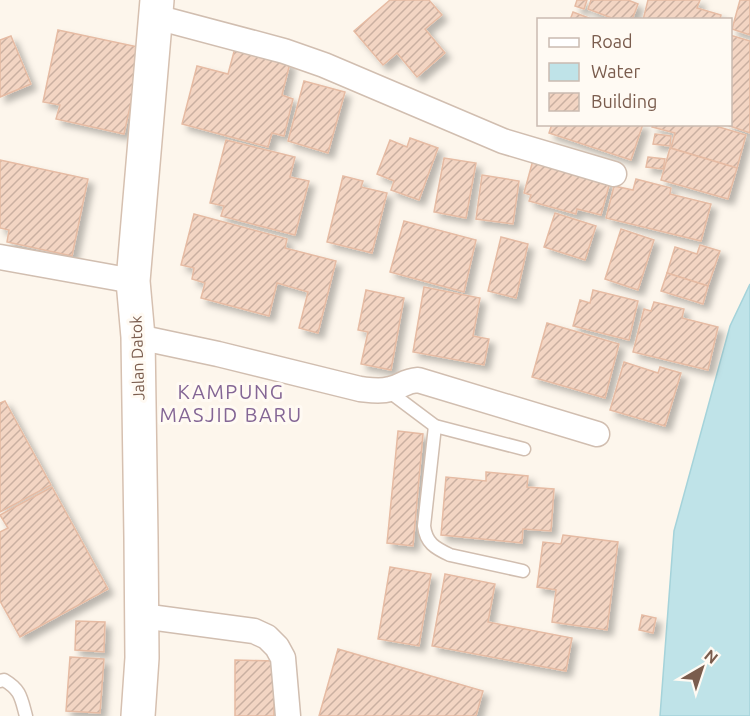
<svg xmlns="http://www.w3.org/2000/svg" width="750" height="716" font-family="Ubuntu,sans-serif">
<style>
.water{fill:#bfe3e8;stroke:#a5d3da;stroke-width:1.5}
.building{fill:url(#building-hatch);stroke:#e6bba3;stroke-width:1.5;filter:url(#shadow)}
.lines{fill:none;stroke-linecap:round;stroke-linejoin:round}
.lane-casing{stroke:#d1beb0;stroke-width:15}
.street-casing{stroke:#d1beb0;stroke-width:27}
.secondary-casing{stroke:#d6c0b0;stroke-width:36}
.lane{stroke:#fff;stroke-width:12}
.street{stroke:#fff;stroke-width:24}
.secondary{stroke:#fff;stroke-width:33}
.labels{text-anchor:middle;stroke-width:6;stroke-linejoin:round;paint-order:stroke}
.street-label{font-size:16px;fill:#7a5c4d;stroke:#fffaf3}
.quarter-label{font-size:20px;letter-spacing:1.5px;fill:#846695;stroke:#fffaf3}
</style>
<defs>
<pattern id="building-hatch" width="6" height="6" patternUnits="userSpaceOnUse" patternTransform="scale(1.5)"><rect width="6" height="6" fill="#f3d5c3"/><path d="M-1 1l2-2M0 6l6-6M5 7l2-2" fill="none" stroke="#cab0a1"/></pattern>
<filter id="shadow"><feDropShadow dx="5.5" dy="5.5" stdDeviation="3" flood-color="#0004"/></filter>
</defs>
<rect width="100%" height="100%" fill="#fdf6ec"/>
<polygon class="water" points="750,284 750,716 660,716 674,531 730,326"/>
<g class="building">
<polygon points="390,0 429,0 442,15 425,29 445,53 417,77 397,53 383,65 354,31"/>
<polygon points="577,0 587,0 584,9 575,6"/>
<polygon points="591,0 628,0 638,4 632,20 617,20 588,9"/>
<polygon points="648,0 700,0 697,8 721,15 720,20 643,20"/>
<polygon points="740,0 750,0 750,35 732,29"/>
<polygon points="573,12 594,20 570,20"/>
<polygon points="58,30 143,48 124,134 56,119 60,105 43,102"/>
<polygon points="730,35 750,41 750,133 724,124 730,124"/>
<polygon points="11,36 31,84 0,97 0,40"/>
<polygon points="235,48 290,63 282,95 293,99 284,136 272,133 268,147 182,124 197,66 228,74"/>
<polygon points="304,81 345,92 328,153 288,141"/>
<polygon points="552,124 643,124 631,160 549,133"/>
<polygon points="653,124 709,124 746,135 737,168 671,148 675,133 652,127"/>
<polygon points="655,134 671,136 670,146 653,144"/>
<polygon points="410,138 438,148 419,200 391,190 394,181 377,174 390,140 407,147"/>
<polygon points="226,140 295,157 290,177 309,181 295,235 221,216 224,206 210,203"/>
<polygon points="670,148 737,168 728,199 661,180"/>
<polygon points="648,157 665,159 663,169 646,167"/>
<polygon points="444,158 476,163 466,218 434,212"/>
<polygon points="0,160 88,179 72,256 7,242 9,230 0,228"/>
<polygon points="533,160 610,182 601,215 577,209 576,214 529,201 531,195 524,193"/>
<polygon points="482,175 519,181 513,224 476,219"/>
<polygon points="343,176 363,181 361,187 387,193 372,253 327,242"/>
<polygon points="636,179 671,188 670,194 711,204 701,241 606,218 614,186 633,190"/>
<polygon points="555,213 596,226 585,260 544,247"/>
<polygon points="194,214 287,239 285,248 336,261 318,333 299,328 308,292 277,283 269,316 201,298 205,283 192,279 194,268 181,265"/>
<polygon points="404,221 476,240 464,292 390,272"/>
<polygon points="621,229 654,240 638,290 605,279"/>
<polygon points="501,237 528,244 516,298 488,291"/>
<polygon points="700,245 720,251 708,286 667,273 675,247 697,254"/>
<polygon points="667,273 708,286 703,304 661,291"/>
<polygon points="424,287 480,298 473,336 489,339 484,365 413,352"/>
<polygon points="366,290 404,298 391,370 361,364 368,332 358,330"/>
<polygon points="593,290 638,301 629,340 573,326 580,300 590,303"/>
<polygon points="654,302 684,309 682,318 718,327 708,370 633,352 644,309 651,311"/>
<polygon points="547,323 619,344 605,398 532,377"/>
<polygon points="624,362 658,373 660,367 681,373 665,426 610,410"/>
<polygon points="5,401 51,485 0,512 0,403"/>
<polygon points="398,431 423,434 413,546 387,543"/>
<polygon points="486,472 528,476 527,487 554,489 551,531 523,529 522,543 441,535 446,477 486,481"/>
<polygon points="52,487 108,589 20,637 0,601 0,532 8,528 0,515"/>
<polygon points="563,535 618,542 607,630 552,622 556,590 537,587 543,542 561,544"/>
<polygon points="390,567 431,574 419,646 378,639"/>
<polygon points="445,574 495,584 488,622 572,638 566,671 432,646"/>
<polygon points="642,615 656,618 653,633 639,630"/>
<polygon points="76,621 105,622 104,652 75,650"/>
<polygon points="338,649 483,691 476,716 319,716"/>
<polygon points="70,657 104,659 100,713 66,711"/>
<polygon points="235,660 274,661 274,716 235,716"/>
</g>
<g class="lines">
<defs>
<g id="lane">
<polyline points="387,390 435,426 524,449"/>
<path d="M435 426 424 526C426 543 435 548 450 555L523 571"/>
<path d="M0 681 4 680C21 690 21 698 26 716"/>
</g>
<g id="street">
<polyline points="156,17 284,51 324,65 503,141 614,174"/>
<polyline points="0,257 133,281"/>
<path d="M138 337 218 354 360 389C370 390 380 392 390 389 401 387 404 381 418 380L597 434"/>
<polyline points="142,616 254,631 267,637 277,647 283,658 288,716"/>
</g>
<polyline id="secondary" points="138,716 142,658 141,538 138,337 133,281 157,0"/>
</defs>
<use href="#lane" class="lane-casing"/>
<use href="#street" class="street-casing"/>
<use href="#secondary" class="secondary-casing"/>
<use href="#lane" class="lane"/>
<use href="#street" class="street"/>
<use href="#secondary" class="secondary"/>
</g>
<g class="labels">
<g class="street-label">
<text transform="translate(137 358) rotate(-92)" y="6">Jalan Datok</text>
</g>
<g class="quarter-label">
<text x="231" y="399">KAMPUNG<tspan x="231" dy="23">MASJID BARU</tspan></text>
</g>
</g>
<rect x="537" y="18" width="195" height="108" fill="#fffaf3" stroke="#cabbb1" stroke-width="1.5"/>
<rect x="549" y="38" width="30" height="9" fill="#ffffff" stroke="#cabbb1" stroke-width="1.5"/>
<text x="591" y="48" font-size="18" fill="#7a5c4d">Road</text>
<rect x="549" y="63" width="30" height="18" fill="#bfe3e8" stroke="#cabbb1" stroke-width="1.5"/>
<text x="591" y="78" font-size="18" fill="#7a5c4d">Water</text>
<rect x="549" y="93" width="30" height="18" fill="url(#building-hatch)" stroke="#cabbb1" stroke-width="1.5"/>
<text x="591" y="108" font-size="18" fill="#7a5c4d">Building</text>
<g transform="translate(702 668) rotate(39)" stroke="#fffaf3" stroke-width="4.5" paint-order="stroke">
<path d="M0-4.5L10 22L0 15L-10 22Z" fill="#7a5c4d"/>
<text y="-9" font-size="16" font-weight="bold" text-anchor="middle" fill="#7a5c4d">N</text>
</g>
</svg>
